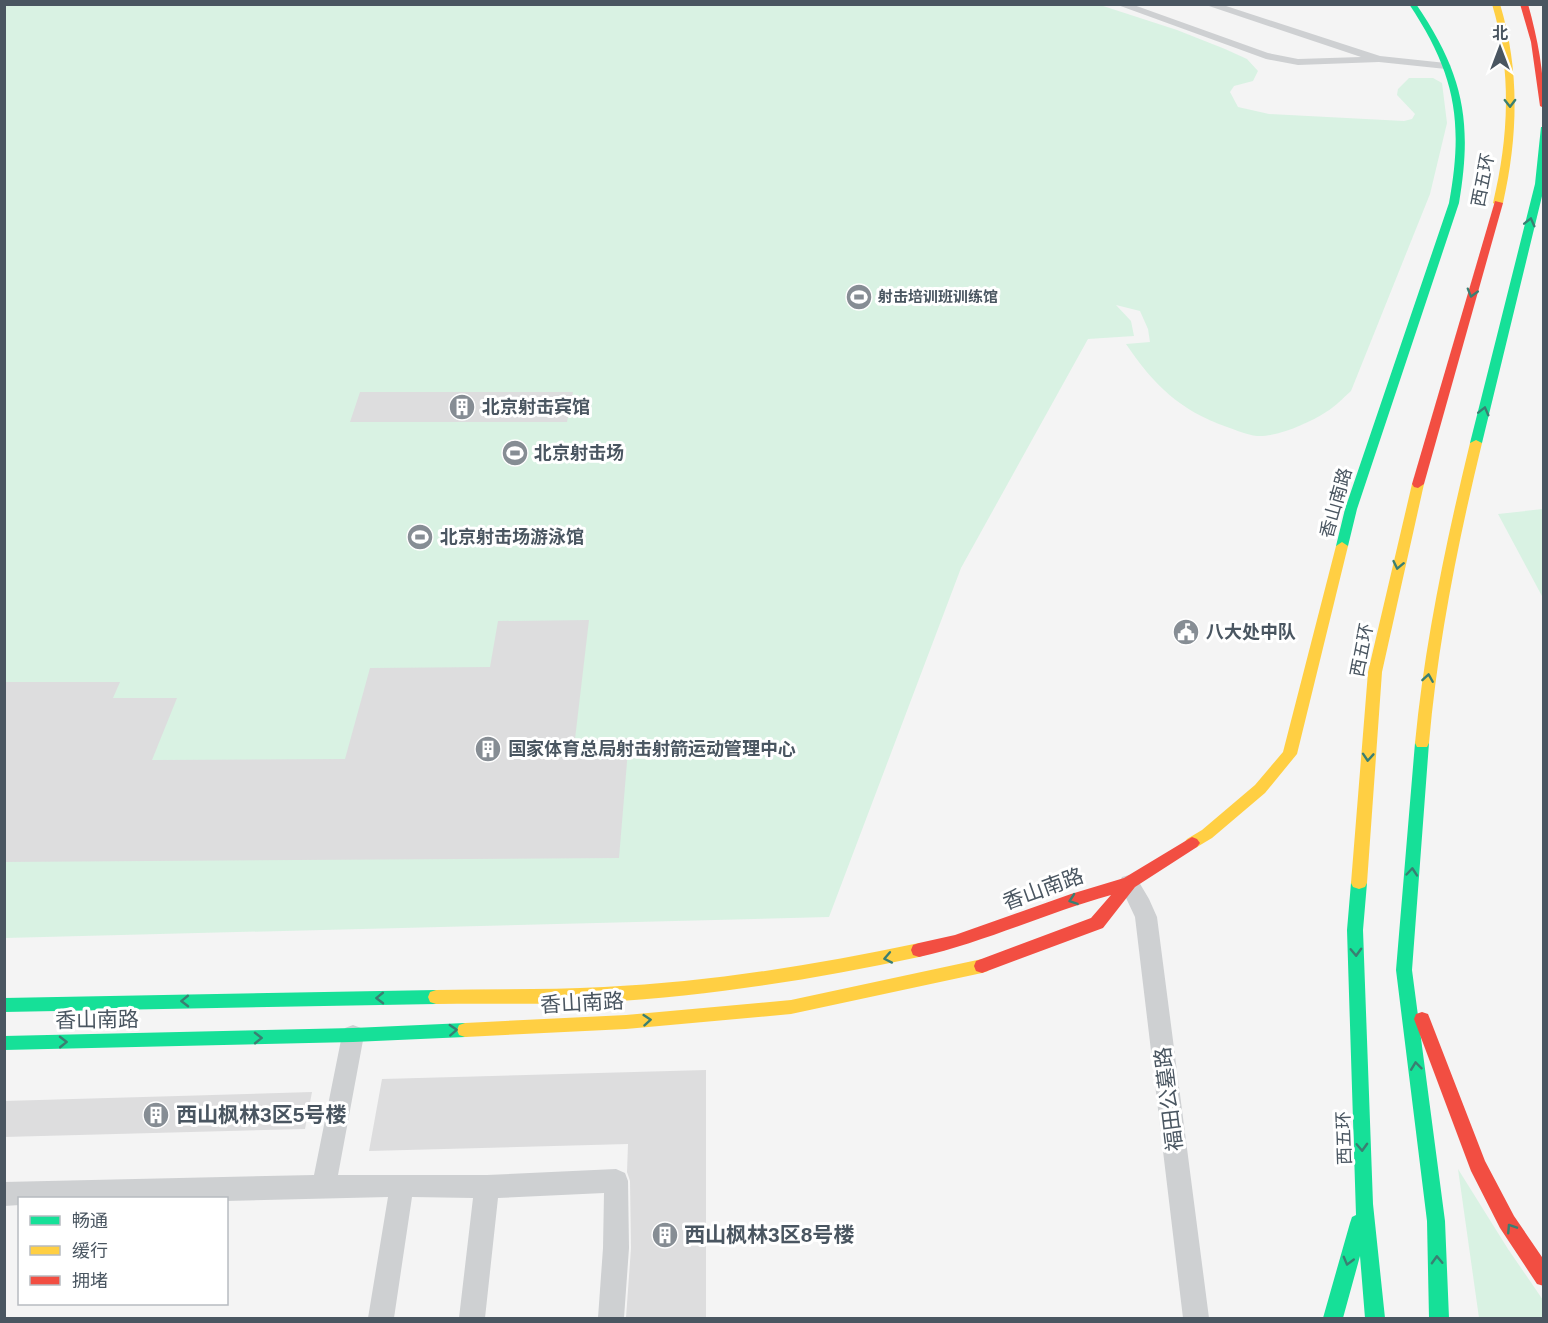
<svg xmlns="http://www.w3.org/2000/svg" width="1548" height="1323" font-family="Helvetica,'Noto Sans SC',sans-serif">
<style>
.green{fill:#d9f2e3}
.building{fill:#ddddde}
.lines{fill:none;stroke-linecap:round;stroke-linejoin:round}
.street{fill:#ced0d2;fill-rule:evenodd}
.fast{fill:#16e098;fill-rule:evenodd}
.slow{fill:#ffcf43;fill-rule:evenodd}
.jam{fill:#f24e42;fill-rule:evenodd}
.oneway{stroke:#3a7f72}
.labels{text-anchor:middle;stroke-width:6;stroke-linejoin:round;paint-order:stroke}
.far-poi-label{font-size:15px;font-weight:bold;fill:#4a5661;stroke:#fff;text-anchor:start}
.street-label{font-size:18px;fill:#4a5661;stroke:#fff}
.poi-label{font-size:18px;font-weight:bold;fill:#4a5661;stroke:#fff;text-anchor:start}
.near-street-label{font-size:21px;fill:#4a5661;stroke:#fff}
.near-poi-label{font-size:21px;font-weight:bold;fill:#4a5661;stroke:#fff;text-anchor:start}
</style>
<rect width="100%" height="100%" fill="#f4f4f4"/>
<g class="green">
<path d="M4 5H1100L1177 30 1225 49 1247 59 1258 71 1253 81 1234 86 1230 92 1238 107 1269 114 1404 121 1412 119 1415 114 1397 95 1398 89 1409 78H1433L1442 83 1447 123 1430 194 1351 391C1343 398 1335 407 1326 412 1309 423 1278 437 1257 436 1247 435 1236 430 1227 427 1179 410 1154 385 1126 344L1150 342 1148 329 1140 311 1116 305 1131 321 1134 336 1088 339 961 568 829 917 5 938Z"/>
<polygon points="1543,509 1544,509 1543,598 1498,514"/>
<polygon points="1458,1169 1508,1249 1543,1300 1543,1318 1479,1318"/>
</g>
<g class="building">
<polygon points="360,392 573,392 567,422 350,422"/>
<polygon points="589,620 575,739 629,738 619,858 4,862 4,682 120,682 113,698 177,698 152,760 345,759 370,668 490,667 498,621"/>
<polygon points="706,1070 706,1318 626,1318 631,1248 630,1181 627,1172 628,1144 369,1151 382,1079"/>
<polygon points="312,1092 305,1129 4,1137 4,1101"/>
</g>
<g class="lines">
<g class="street">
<polygon points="1115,4 1131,4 1268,53 1298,59 1361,57 1203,4 1220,4 1380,56 1446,63 1451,66 1446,69 1379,62 1298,65 1266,59"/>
<polygon points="1129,875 1136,877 1149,899 1157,917 1209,1318 1183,1318 1135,917 1119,883 1122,877"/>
<polygon points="353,1025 361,1028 364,1035 338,1175 487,1175 616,1169 625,1173 628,1181 629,1248 624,1318 598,1318 603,1248 604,1193 498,1198 485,1318 459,1318 473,1198 412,1197 394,1318 368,1318 388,1197 226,1201 226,1198 20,1198 20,1205 4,1206 4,1182 314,1175 342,1035 345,1028"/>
</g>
<g class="fast">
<path d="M1409 4H1416C1463 73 1473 121 1459 203L1357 509 1348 546 1342 550 1336 546 1345 509 1449 203C1464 121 1455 73 1409 4Z"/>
<polygon points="1541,127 1544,127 1544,188 1482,443 1476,446 1470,443 1535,184"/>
<polygon points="1422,738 1427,739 1429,743 1412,970 1445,1221 1449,1318 1429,1318 1427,1221 1396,970 1415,743 1417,739"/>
<polygon points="1359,877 1365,879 1367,883 1363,930 1373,1204 1385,1318 1365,1318 1360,1256 1343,1318 1323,1318 1350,1223 1352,1217 1356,1215 1347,930 1351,883 1353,879"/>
<polygon points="436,990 442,992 444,997 442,1002 436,1004 4,1012 4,998"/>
<polygon points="465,1023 471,1025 473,1030 471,1035 465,1037 353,1042 4,1050 4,1036 353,1028"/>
</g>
<g class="slow">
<path d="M1492 4H1500C1520 70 1518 137 1503 203L1498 206 1493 203C1509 137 1512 70 1492 4Z"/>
<path d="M1476 440 1482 443C1458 542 1438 641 1429 743L1427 747H1417L1415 743C1425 641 1446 542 1470 443Z"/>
<polygon points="1418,480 1424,484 1382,672 1367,883 1365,887 1359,889 1353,887 1351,883 1368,672 1412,484"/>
<polygon points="1342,542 1348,546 1297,754 1265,793 1212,838 1197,847 1192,849 1187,847 1184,843 1187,839 1202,830 1255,785 1283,752 1336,546"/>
<path d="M919 943 925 945 927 950 925 955 919 957C816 979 710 996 604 1002 548 1005 492 1003 436 1004L430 1002 428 997 430 992 436 990C492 989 548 990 604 987 710 982 815 965 919 943Z"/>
<polygon points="982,959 988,961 990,966 988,971 982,973 791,1014 626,1029 465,1037 459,1035 457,1030 459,1025 465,1023 626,1015 791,1000"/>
</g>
<g class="jam">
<path d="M1520 4H1528C1538 40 1544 72 1544 108L1540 106 1531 42Z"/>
<polygon points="1495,201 1503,203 1424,484 1418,488 1414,487 1412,484"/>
<path d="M1192 837 1197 839 1200 843 1197 847 1135 887 1103 928 982 973 976 971 974 966 976 961 1091 918 1111 895C1046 913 985 942 919 957L913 955 911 950 913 945 919 943 955 935 1071 894 1124 878Z"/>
<polygon points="1422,1012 1428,1014 1430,1019 1485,1161 1514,1216 1544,1260 1544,1286 1537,1284 1500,1228 1471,1171 1414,1019 1416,1014"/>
</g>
</g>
<defs><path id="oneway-chevron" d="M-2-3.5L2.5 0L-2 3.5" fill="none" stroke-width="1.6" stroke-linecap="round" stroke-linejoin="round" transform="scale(1.5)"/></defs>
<g class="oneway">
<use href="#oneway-chevron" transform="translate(1510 103) rotate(89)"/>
<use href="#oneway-chevron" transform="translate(1530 222) rotate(-76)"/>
<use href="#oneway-chevron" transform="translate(1472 293) rotate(106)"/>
<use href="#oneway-chevron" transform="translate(1484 411) rotate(-76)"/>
<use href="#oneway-chevron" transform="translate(1398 565) rotate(102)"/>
<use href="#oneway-chevron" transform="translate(1428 678) rotate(-81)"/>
<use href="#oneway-chevron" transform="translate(1368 757) rotate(94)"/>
<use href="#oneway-chevron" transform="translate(1412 872) rotate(-85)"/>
<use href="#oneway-chevron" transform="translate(1073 900) rotate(161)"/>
<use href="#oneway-chevron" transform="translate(1356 952) rotate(88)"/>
<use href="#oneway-chevron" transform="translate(888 958) rotate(169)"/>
<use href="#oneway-chevron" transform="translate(380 998) rotate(179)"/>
<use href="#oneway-chevron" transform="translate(185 1001) rotate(179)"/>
<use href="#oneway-chevron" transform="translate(647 1020) rotate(-5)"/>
<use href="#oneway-chevron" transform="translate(453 1030) rotate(-3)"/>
<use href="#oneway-chevron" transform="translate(258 1038) rotate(-1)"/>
<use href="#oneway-chevron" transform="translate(63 1042) rotate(-1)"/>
<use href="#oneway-chevron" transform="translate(1416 1066) rotate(-97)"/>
<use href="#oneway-chevron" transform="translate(1362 1147) rotate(88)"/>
<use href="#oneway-chevron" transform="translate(1511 1228) rotate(-123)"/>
<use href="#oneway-chevron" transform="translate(1437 1260) rotate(-92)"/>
<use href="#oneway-chevron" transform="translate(1348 1261) rotate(105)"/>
</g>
<defs>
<symbol id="stadium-disc" viewBox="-11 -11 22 22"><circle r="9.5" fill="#868d94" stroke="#fff"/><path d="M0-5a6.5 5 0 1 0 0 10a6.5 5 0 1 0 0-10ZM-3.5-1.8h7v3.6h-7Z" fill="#fff"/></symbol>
<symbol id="building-disc" viewBox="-11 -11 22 22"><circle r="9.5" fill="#868d94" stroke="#fff"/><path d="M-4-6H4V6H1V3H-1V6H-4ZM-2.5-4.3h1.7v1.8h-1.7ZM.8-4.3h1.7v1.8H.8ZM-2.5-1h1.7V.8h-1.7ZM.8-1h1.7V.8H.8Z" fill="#fff"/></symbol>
<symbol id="civic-disc" viewBox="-11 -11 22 22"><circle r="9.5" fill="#868d94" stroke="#fff"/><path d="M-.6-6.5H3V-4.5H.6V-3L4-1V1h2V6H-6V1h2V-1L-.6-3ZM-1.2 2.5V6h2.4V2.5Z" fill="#fff"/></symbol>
</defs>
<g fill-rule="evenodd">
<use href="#stadium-disc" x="844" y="282" width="30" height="30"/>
<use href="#building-disc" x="447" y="392" width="30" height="30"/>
<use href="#stadium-disc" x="500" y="438" width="30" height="30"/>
<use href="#stadium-disc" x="405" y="522" width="30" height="30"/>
<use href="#civic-disc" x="1171" y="617" width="30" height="30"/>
<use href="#building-disc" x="473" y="734" width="30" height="30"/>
<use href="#building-disc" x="141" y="1100" width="30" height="30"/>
<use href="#building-disc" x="650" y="1220" width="30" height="30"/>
</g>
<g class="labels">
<g class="far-poi-label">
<text x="878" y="302">射击培训班训练馆</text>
</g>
<g class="street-label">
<text transform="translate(1483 180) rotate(-79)" y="6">西五环</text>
<text transform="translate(1336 503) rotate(-74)" y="6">香山南路</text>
<text transform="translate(1362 650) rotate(-79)" y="6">西五环</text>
<text transform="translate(1344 1138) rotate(-92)" y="6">西五环</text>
</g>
<g class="poi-label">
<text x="482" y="413">北京射击宾馆</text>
<text x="534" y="459">北京射击场</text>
<text x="440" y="543">北京射击场游泳馆</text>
<text x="1206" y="638">八大处中队</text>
<text x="508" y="755">国家体育总局射击射箭运动管理中心</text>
</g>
<g class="near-street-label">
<text transform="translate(1043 889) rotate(-20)" y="7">香山南路</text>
<text transform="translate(582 1003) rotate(-3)" y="7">香山南路</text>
<text transform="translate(97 1020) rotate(-1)" y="7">香山南路</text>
<text transform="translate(1169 1099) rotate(-97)" y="7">福田公墓路</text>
</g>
<g class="near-poi-label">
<text x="176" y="1122">西山枫林3区5号楼</text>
<text x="684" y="1242">西山枫林3区8号楼</text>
</g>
</g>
<rect width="1548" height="1323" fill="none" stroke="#4a5661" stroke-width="12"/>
<rect x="18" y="1197" width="210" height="108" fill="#ffffff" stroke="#b7bbc0" stroke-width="1.5"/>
<rect x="30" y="1216" width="30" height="9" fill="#16e098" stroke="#b7bbc0" stroke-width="1.5"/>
<text x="72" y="1227" font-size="18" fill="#4a5661">畅通</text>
<rect x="30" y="1246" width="30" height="9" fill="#ffcf43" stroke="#b7bbc0" stroke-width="1.5"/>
<text x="72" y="1257" font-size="18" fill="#4a5661">缓行</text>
<rect x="30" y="1276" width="30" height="9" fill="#f24e42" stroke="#b7bbc0" stroke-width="1.5"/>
<text x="72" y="1287" font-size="18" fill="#4a5661">拥堵</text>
<g transform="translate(1500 48)" stroke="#ffffff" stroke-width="4.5" paint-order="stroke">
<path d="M0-4.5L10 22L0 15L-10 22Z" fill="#4a5661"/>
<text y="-9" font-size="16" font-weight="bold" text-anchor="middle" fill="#4a5661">北</text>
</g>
</svg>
